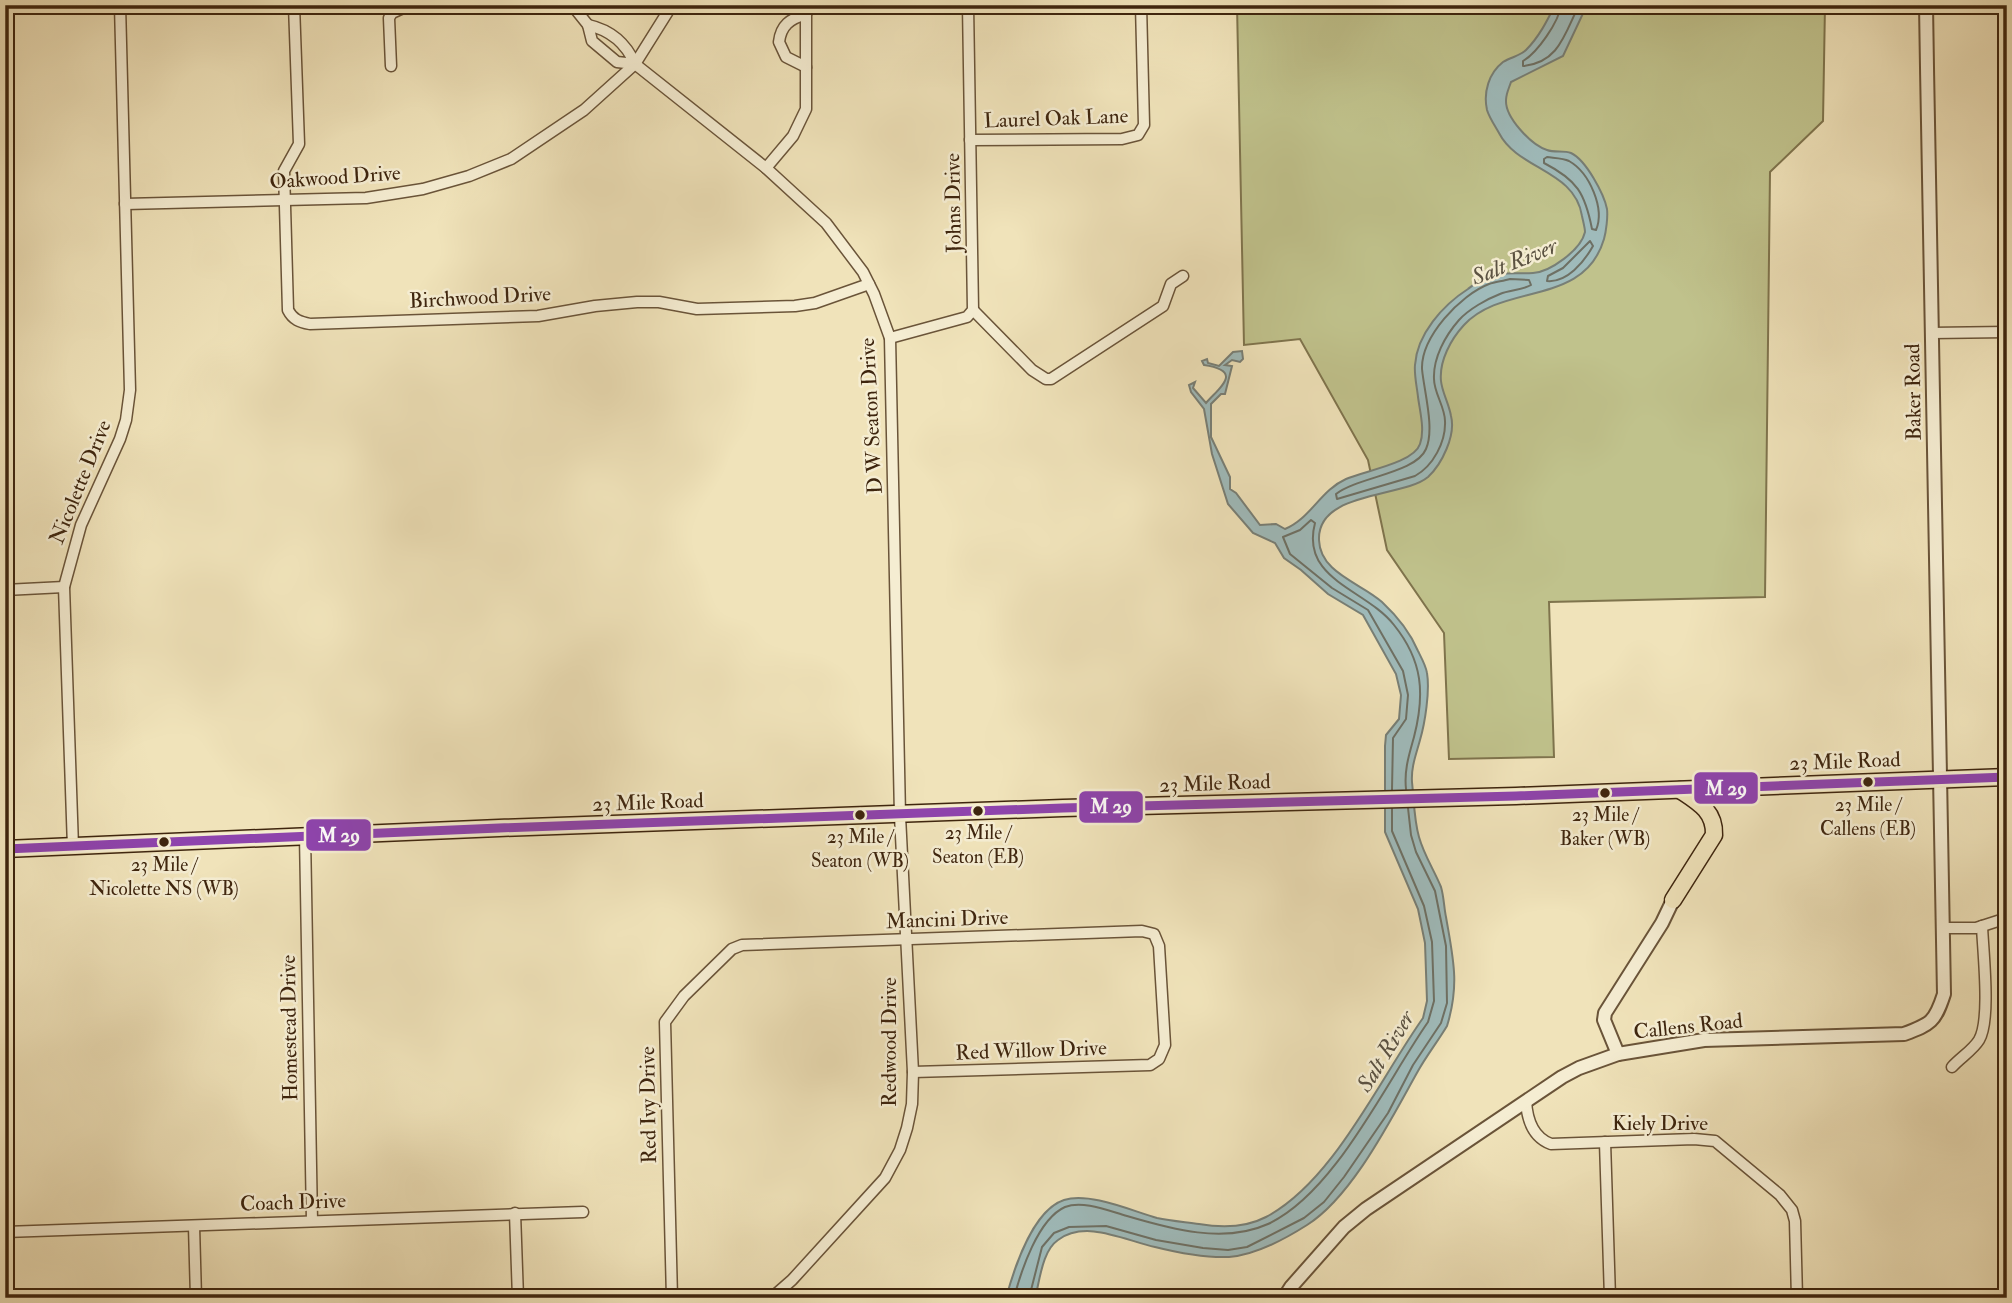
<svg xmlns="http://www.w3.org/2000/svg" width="2012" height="1303" font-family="'IM FELL Double Pica',serif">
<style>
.green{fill:#c0c28c;stroke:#7f744d;stroke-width:2}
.water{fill:#9fbbbb;stroke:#787f76;stroke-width:2}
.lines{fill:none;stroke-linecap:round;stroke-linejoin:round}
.shore{stroke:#6e7064;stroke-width:2}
.minor-casing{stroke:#6a5439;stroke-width:13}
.tertiary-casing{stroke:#6a5439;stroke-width:16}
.primary-casing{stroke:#3e250e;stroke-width:19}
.minor{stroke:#f5edd2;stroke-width:10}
.tertiary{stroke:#f5edd2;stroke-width:12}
.primary{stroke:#f0e3ba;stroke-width:16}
.bus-1-casing{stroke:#f5edd2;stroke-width:14}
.bus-1{stroke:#8e44ad;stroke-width:9}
.bus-dot{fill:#3e250e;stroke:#f5edd2;stroke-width:2.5}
.labels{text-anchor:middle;stroke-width:5;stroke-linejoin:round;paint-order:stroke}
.bus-label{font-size:19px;fill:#3e250e;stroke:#f5edd2}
.street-label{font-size:21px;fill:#3e250e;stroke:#f5edd2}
.water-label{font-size:23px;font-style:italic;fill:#5b5242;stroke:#f5edd2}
.line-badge{stroke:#f5edd2;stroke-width:2.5}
.badge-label{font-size:19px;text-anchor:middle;font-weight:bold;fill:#fff}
</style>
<rect width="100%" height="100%" fill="#f0e3ba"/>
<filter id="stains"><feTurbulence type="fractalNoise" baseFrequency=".00286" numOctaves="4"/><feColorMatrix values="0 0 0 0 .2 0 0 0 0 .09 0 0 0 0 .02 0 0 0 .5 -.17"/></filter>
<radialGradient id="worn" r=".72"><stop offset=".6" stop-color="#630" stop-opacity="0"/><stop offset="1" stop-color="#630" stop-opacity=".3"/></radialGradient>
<polygon class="green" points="1237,5 1825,5 1823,121 1770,172 1765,597 1549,602 1554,757 1449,759 1444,633 1387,550 1368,460 1300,339 1244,345"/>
<path class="water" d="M1555 5H1587L1563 56 1511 82C1509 88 1506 94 1506 100 1505 117 1531 145 1547 150 1554 153 1564 150 1571 153 1586 160 1604 194 1607 209 1608 217 1606 232 1604 239 1584 307 1504 282 1464 325 1451 339 1439 361 1441 381 1442 392 1449 404 1451 416 1456 435 1442 464 1428 477 1403 498 1317 491 1319 540 1320 573 1361 583 1382 602 1397 616 1410 632 1418 651 1421 657 1426 666 1427 673 1430 691 1425 723 1420 740 1416 755 1411 767 1412 782 1414 800 1414 820 1419 837 1424 855 1434 870 1441 887 1444 897 1444 908 1446 917 1453 958 1460 984 1447 1026 1438 1041 1427 1055 1418 1071 1392 1117 1353 1196 1307 1225 1285 1239 1256 1255 1229 1257 1205 1258 1179 1253 1155 1247 1126 1241 1086 1219 1058 1240 1042 1251 1040 1280 1035 1298H1006C1014 1269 1033 1210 1064 1200 1090 1192 1132 1211 1157 1218 1171 1221 1185 1222 1199 1224 1222 1228 1245 1228 1266 1217 1333 1182 1379 1080 1423 1018L1427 1001 1425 943 1418 909 1385 832V746L1386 735 1399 719 1401 695 1396 674 1363 615 1328 594 1301 570 1284 558 1275 543 1253 533 1228 504 1212 454 1204 409 1191 392 1189 385 1195 382 1193 388 1206 403C1220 387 1244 371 1204 365L1202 361 1207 359 1208 363 1219 366 1233 352 1242 351 1243 359 1240 362 1232 360 1225 365 1232 366 1225 394H1221L1211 404V437L1230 477V489L1236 493 1260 525 1276 524 1285 529C1310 519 1321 490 1346 479 1364 471 1414 463 1420 444 1425 430 1420 412 1418 397 1417 387 1414 375 1415 365 1417 334 1443 305 1468 289 1473 285 1479 280 1486 278 1502 271 1516 274 1533 273 1550 272 1581 250 1585 232 1585 228 1583 221 1582 216 1575 170 1518 170 1499 133 1495 126 1489 117 1487 110 1483 92 1489 73 1503 62 1511 57 1520 56 1526 50 1539 37 1547 21 1555 5Z"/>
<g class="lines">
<g class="shore">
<path d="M1561 5C1559 22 1537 53 1523 61V66C1559 63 1565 33 1579 5"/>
<path d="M1547 157C1554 158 1563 158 1569 161 1590 173 1605 209 1596 230L1592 229C1585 193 1577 180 1544 163V159Z"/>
<path d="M1590 241 1593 246C1584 262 1567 283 1547 281L1548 276 1563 268Z"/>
<path d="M1510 279 1529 280 1531 285C1523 290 1510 290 1500 294 1487 299 1469 309 1459 320 1445 336 1433 358 1434 379 1434 393 1445 407 1445 421 1446 442 1433 466 1415 476L1337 499 1336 494C1358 477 1416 473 1426 449 1435 429 1424 391 1422 369 1421 337 1460 295 1489 284 1495 282 1503 281 1510 279Z"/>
<path d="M1392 790 1393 738 1406 719 1408 695 1403 671 1368 610 1332 588 1290 554 1283 537 1300 530 1311 520 1315 523C1300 580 1366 589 1394 625 1423 661 1425 694 1414 737 1409 755 1404 770 1406 789"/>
<path d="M1014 1298C1021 1271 1038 1219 1065 1207 1083 1200 1109 1211 1127 1216 1171 1229 1224 1244 1268 1224 1335 1193 1386 1082 1428 1022L1434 1001 1432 942 1424 906 1392 831V809"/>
<polyline points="1029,1298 1042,1247 1054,1233 1069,1227 1106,1226 1156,1240 1203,1248 1228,1250 1247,1247 1304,1218 1324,1202 1344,1177 1388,1113 1413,1065 1441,1023 1447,1003 1446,946 1435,891 1416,852 1411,835 1408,808"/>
</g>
<defs>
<g id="minor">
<path d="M294 5 299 144 284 171 288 310C293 320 300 322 310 324L538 316 595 306 637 302H659L697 309 795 306 815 303 869 284"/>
<polyline points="572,5 588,25"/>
<path d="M806 14C790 19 781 25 779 42L786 57 806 67"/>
<path d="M635 64 617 62 592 41 588 25C610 30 626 43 635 64L766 168 826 223 863 272 874 294 890 338 900 816 913 1072 912 1104 907 1128 900 1150 885 1178 792 1280 776 1294 766 1298"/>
<polyline points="391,66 389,18 392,13 403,8 476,5"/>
<polyline points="970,140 1122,139 1138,135 1144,125 1141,5"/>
<polyline points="766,168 793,136 806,109 806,5"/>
<polyline points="125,204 366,198 423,189 469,176 511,159 584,110 635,64 672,5"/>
<polyline points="973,310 1032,370 1046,379 1051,379 1163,306 1171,284 1183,276"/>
<polyline points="1931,333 2007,332"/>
<polyline points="890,338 967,317 973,310 968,5"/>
<polyline points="5,590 64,587"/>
<polyline points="305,835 312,1221"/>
<polyline points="73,847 64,587 81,525 120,439 126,420 130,390 120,5"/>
<polyline points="1943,928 1976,928 2007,918"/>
<path d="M1952 1067C1960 1058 1973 1050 1979 1040 1991 1020 1983 952 1982 926"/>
<path d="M1526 1101C1527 1119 1532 1137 1551 1144L1694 1139 1715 1141 1780 1195 1792 1210 1795 1221 1797 1298"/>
<polyline points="1605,1142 1610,1298"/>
<polyline points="515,1213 518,1298"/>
<polyline points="194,1226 196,1298"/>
<polyline points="5,1232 583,1212"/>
<polyline points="672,1298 665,1022 684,996 732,949 742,945 1142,931 1154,934 1159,946 1165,1045 1159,1059 1150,1065 913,1072"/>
</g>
<g id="tertiary">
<polyline points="1618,1054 1604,1020 1605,1013 1662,923 1673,900"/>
<path d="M1284 1298 1291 1287 1344 1227 1366 1209 1562 1077 1579 1068 1618 1054 1704 1040 1904 1034C1931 1024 1935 1022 1944 994 1941 665 1931 335 1926 5"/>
</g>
<g id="primary">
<polyline points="5,849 499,828 1063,808 1516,796 2007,777"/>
<path d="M1673 900 1714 835C1715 811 1698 802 1680 790"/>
</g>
</defs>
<use href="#minor" class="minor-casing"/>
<use href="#tertiary" class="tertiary-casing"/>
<use href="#primary" class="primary-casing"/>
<use href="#minor" class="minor"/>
<use href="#tertiary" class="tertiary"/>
<use href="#primary" class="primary"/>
<defs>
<polyline id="bus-1" points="5,849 499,828 1063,808 1516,796 2007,777"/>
</defs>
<use href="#bus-1" class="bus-1-casing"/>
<use href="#bus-1" class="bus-1"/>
</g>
<g class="bus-dot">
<circle cx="1868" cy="782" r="6"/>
<circle cx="1605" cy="793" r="6"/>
<circle cx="978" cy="811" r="6"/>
<circle cx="860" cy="815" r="6"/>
<circle cx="164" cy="842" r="6"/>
</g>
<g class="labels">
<g class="bus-label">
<text x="1868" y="811">23 Mile /<tspan x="1868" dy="24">Callens (EB)</tspan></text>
<text x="1605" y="821">23 Mile /<tspan x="1605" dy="24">Baker (WB)</tspan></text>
<text x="978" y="839">23 Mile /<tspan x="978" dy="24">Seaton (EB)</tspan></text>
<text x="860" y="843">23 Mile /<tspan x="860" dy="24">Seaton (WB)</tspan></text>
<text x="164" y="871">23 Mile /<tspan x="164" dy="24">Nicolette NS (WB)</tspan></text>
</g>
<g class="street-label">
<text transform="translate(1056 118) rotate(-2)" y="7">Laurel Oak Lane</text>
<text transform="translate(335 177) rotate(-4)" y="7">Oakwood Drive</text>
<text transform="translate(953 203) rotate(-91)" y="7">Johns Drive</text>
<text transform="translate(480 297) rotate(-3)" y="7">Birchwood Drive</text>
<text transform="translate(1913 392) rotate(-91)" y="7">Baker Road</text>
<text transform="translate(871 416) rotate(-93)" y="7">D W Seaton Drive</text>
<text transform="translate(80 482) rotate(-68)" y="7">Nicolette Drive</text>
<text transform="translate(1845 761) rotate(-2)" y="7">23 Mile Road</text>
<text transform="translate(1215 783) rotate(-2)" y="7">23 Mile Road</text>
<text transform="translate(648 802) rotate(-2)" y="7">23 Mile Road</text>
<text transform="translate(947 919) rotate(-2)" y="7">Mancini Drive</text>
<text transform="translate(1688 1026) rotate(-6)" y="7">Callens Road</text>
<text transform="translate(289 1028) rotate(-91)" y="7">Homestead Drive</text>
<text transform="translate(889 1042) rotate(-90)" y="7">Redwood Drive</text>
<text transform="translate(1031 1050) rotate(-2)" y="7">Red Willow Drive</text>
<text transform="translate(648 1105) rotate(-91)" y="7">Red Ivy Drive</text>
<text x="1660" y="1130">Kiely Drive</text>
<text transform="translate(293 1202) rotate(-2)" y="7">Coach Drive</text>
</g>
<g class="water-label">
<text transform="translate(1514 261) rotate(-22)" y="8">Salt River</text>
<text transform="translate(1385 1051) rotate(-59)" y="8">Salt River</text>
</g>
</g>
<g class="line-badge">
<rect x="1693" y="771" width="66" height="34" rx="7" fill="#8e44ad"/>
<rect x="1078" y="790" width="66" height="34" rx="7" fill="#8e44ad"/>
<rect x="305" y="818" width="67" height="34" rx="7" fill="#8e44ad"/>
</g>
<g class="badge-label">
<text x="1726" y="795">M 29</text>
<text x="1111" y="813">M 29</text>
<text x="339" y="842">M 29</text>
</g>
<rect width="2012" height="1303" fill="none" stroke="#f0e3ba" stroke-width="28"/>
<rect x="7" y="7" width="1998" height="1289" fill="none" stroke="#3e250e" stroke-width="3.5"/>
<rect x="14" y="14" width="1984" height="1275" fill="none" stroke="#3e250e" stroke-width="2"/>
<rect width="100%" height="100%" filter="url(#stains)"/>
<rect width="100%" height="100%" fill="url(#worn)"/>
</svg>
